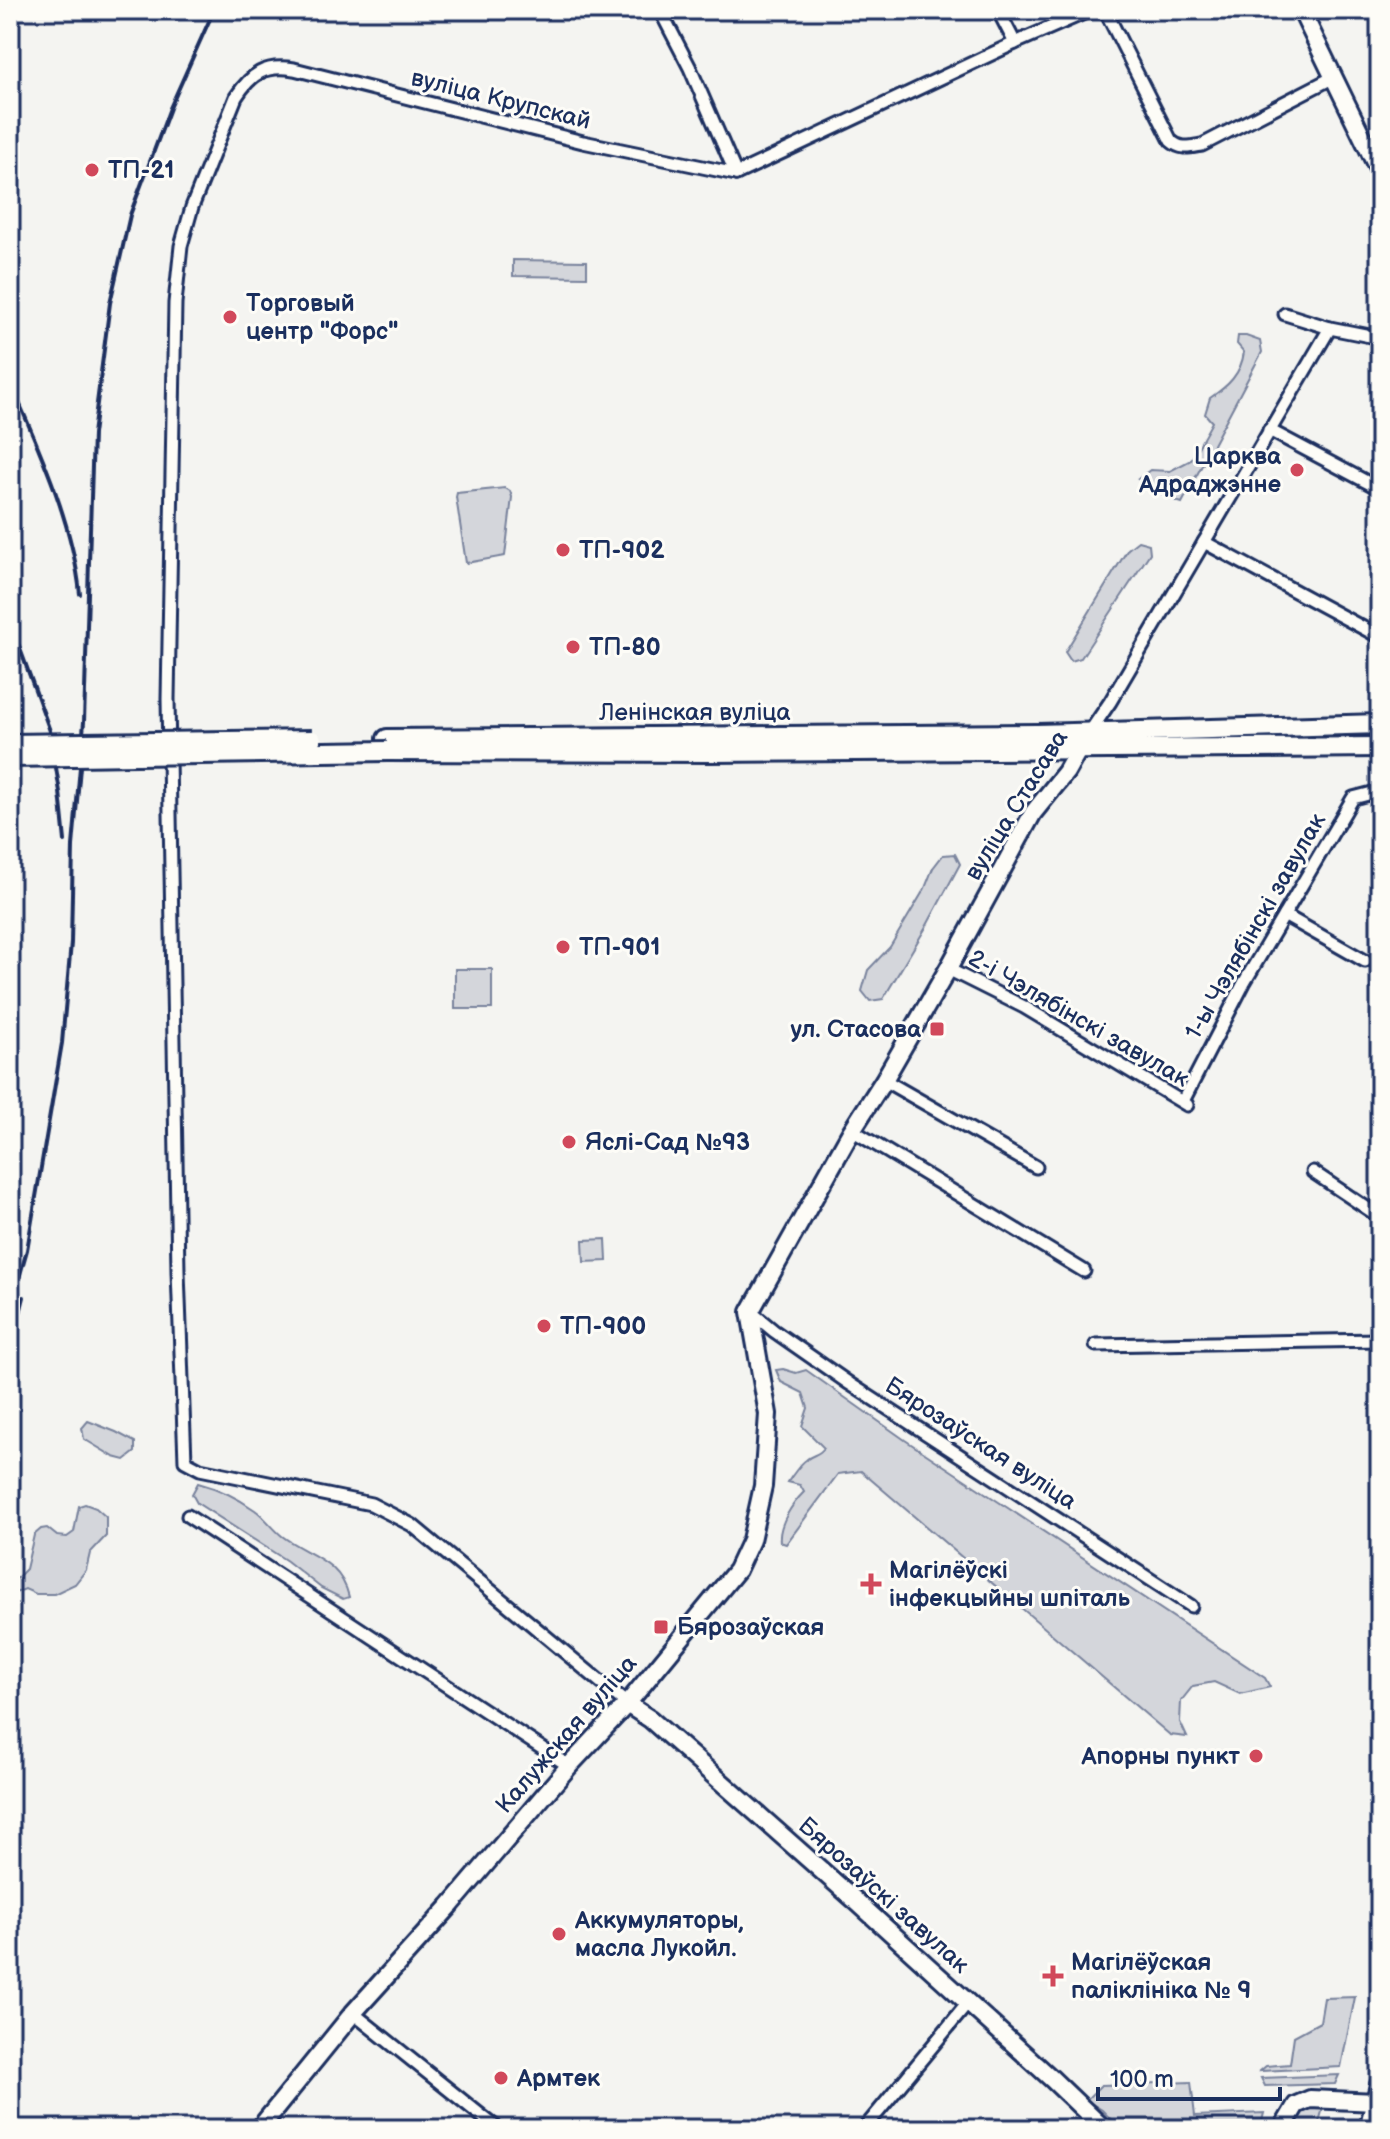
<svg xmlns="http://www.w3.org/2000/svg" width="1390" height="2139" font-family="'Balsamiq Sans',sans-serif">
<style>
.green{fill:#d4d6db;stroke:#78829c;stroke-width:2}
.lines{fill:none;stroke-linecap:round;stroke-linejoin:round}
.street-casing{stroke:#1b2f5e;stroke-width:17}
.secondary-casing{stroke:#1b2f5e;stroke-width:22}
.primary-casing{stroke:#1b2f5e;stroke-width:24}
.street{stroke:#fdfcf7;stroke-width:11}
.secondary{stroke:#fdfcf7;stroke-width:16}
.primary{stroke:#fdfcf7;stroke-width:18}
.rail{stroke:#1b2f5e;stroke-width:4}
.primary-bridge-casing{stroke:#1b2f5e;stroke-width:24;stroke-linecap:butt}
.primary-bridge{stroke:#fdfcf7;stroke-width:18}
.poi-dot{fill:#d1495b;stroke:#fdfcf7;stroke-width:3}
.labels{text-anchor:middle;stroke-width:6;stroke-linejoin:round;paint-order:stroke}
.street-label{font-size:24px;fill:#1b2f5e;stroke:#fdfcf7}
.poi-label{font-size:24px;font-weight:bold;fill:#1b2f5e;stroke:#fdfcf7;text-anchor:start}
</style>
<rect width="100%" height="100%" fill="#f4f4f1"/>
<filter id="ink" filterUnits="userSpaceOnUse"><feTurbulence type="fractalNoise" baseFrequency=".0125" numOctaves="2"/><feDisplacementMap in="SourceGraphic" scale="16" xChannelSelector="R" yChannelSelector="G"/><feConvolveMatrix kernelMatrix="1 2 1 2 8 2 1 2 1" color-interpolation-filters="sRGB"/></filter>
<g filter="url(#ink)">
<g class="green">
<polygon points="513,260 587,261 587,277 513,276"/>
<path d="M1238 336H1246L1260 341 1262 352 1182 503C1166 499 1154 487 1138 479L1150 470 1170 471 1191 460 1212 422 1205 414 1210 398C1228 386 1241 374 1244 352L1237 344Z"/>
<polygon points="505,488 510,491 512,497 505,556 466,563 456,497 457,493"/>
<polygon points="1138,541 1149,544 1150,553 1081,658 1071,661 1065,652 1128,549"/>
<polygon points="955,854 960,864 925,929 883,999 870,1001 862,991 868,970 890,947 925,888 933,868 943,855"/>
<rect x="455" y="969" width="37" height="40"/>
<polygon points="606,1239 607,1261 584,1262 583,1240"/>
<path d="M783 1369 796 1373 806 1370 905 1440 1265 1678 1270 1687 1240 1694 1214 1682 1193 1686 1181 1701 1180 1722 1187 1737 1170 1735 861 1471 838 1474 786 1544 780 1542C778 1525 792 1504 804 1492L800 1485 788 1482C791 1477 801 1463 806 1460 813 1454 818 1456 824 1448L802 1426 808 1408 803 1393 781 1382 776 1370Z"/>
<polygon points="88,1421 116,1432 135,1442 135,1452 125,1460 114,1457 84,1439 82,1428"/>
<path d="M198 1483C217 1488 238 1498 255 1510 265 1517 272 1528 282 1536 308 1556 340 1559 349 1597L343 1599 321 1588 287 1561 197 1503 192 1494Z"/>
<polygon points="85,1504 96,1508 106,1517 106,1536 90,1553 86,1570 75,1584 54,1594 36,1594 25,1589 15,1593 10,1603 10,1585 26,1569 34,1535 41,1529 47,1528 57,1536 67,1537 74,1532 79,1506"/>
<polygon points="1355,1997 1341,2067 1260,2071 1266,2066 1290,2064 1294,2036 1320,2022 1324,1998"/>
<polygon points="1339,2075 1335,2084 1265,2086 1261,2078"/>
<polygon points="1191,2082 1195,2116 1264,2113 1260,2129 1120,2129 1102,2110 1086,2100 1101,2085"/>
<polygon points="1300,2108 1323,2108 1317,2129 1285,2129"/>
</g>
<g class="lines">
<defs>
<g id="street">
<polyline points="660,10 690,68 736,174"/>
<polyline points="998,10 1015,43"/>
<path d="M1105 10 1171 141C1181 150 1190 147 1202 145L1334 77"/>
<polyline points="736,174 1015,43 1091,10"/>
<polyline points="1285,314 1330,328 1380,338"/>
<polyline points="1269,430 1380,489"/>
<polyline points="1204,542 1380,637"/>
<polyline points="1087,736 1110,702 1330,328"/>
<polyline points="1284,915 1365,961"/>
<polyline points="948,969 1024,1007 1187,1105"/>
<polyline points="884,1080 1036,1167"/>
<polyline points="1183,1101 1244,983 1353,798 1380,791"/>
<polyline points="852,1130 1084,1271"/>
<polyline points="1313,1172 1380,1217"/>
<polyline points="751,1312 774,1331 850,1384 1191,1606"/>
<polyline points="1096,1345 1380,1340"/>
<polyline points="188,1516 569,1766"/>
<path d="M627 1704 412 1525 371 1504 200 1469 185 1461 178 1272 168 699 175 303 181 246 192 207 236 97C251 74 265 64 294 69L583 142 736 174"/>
<polyline points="353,2013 498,2129"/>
<polyline points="864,2129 968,2003"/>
</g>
<g id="secondary">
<polyline points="1301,10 1380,173"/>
<polyline points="627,1704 650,1719 856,1901 1052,2079 1104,2129"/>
<polyline points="259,2129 353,2013 450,1906 569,1766 627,1704 737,1570 751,1540 763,1486 768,1414 750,1312 852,1130 884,1080 948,969 1033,813 1066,772 1079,749"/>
<polyline points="1282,2129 1296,2105 1310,2099 1376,2102"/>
</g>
<g id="primary">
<polyline points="387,739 1037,734 1380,724"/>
<polyline points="387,751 710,752 1380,747"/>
<polyline points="1369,2129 1380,2085"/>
</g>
</defs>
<use href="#street" class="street-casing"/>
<use href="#secondary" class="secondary-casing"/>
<use href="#primary" class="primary-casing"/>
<use href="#street" class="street"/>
<use href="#secondary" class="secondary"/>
<use href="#primary" class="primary"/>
<g class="rail">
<path d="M10 382C39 448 73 523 80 594"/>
<polyline points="10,631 19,646 50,731 60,792 65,841"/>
<polyline points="10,1310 27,1250 62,1043 71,943 73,846 84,722 93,434 110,303 130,215 170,108 214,10"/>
<polyline points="10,1353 24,1297"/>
</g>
<defs>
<g id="primary-bridge">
<polyline points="10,744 312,740"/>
<polyline points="10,757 387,751"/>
</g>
</defs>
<use href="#primary-bridge" class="primary-bridge-casing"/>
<use href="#primary-bridge" class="primary-bridge"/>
</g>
</g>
<g class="poi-dot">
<circle cx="92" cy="170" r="8"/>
<circle cx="230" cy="317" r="8"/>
<circle cx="1297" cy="470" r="8"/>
<circle cx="563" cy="550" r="8"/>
<circle cx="573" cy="647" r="8"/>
<circle cx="563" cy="947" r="8"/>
<rect x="929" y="1021" width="16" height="16" rx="4"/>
<circle cx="569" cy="1142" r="8"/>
<circle cx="544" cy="1326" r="8"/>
<path d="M867 1572h8v8h8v8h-8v8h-8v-8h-8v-8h8z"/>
<rect x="653" y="1619" width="16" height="16" rx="4"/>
<circle cx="1256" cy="1756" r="8"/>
<circle cx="559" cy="1934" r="8"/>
<path d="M1049 1964h8v8h8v8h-8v8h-8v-8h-8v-8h8z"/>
<circle cx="501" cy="2078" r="8"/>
</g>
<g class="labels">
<g class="street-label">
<text transform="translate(501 99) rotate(14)" y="8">вуліца Крупскай</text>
<text x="695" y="720">Ленінская вуліца</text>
<text transform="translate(1016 805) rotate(-58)" y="8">вуліца Стасава</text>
<text transform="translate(1255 926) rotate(-60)" y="8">1-ы Чэлябінскі завулак</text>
<text transform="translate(1079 1018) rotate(30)" y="8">2-і Чэлябінскі завулак</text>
<text transform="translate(981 1443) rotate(33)" y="8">Бярозаўская вуліца</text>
<text transform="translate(566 1734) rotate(-49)" y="8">Калужская вуліца</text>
<text transform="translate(884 1895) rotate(42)" y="8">Бярозаўскі завулак</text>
</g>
<g class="poi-label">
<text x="108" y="178">ТП-21</text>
<text x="246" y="311">Торговый<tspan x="246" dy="28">центр "Форс"</tspan></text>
<text x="1281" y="464" text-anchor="end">Царква<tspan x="1281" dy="28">Адраджэнне</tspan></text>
<text x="579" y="558">ТП-902</text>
<text x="589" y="655">ТП-80</text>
<text x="579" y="955">ТП-901</text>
<text x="921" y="1037" text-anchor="end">ул. Стасова</text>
<text x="585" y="1150">Яслі-Сад №93</text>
<text x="560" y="1334">ТП-900</text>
<text x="889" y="1578">Магілёўскі<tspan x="889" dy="28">інфекцыйны шпіталь</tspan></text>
<text x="677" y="1635">Бярозаўская</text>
<text x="1240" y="1764" text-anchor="end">Апорны пункт</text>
<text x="575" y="1928">Аккумуляторы,<tspan x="575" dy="28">масла Лукойл.</tspan></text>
<text x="1071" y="1970">Магілёўская<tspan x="1071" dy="28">паліклініка № 9</tspan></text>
<text x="517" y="2086">Армтек</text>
</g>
</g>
<rect width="1390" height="2139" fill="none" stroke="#fdfcf7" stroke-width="40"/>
<rect x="20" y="20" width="1350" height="2099" fill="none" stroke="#1b2f5e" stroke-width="3" filter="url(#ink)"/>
<path d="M1098 2087v12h182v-12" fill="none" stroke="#1b2f5e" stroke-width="4"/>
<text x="1110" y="2087" font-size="24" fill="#1b2f5e" stroke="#fdfcf7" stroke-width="6" paint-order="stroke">100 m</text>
</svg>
